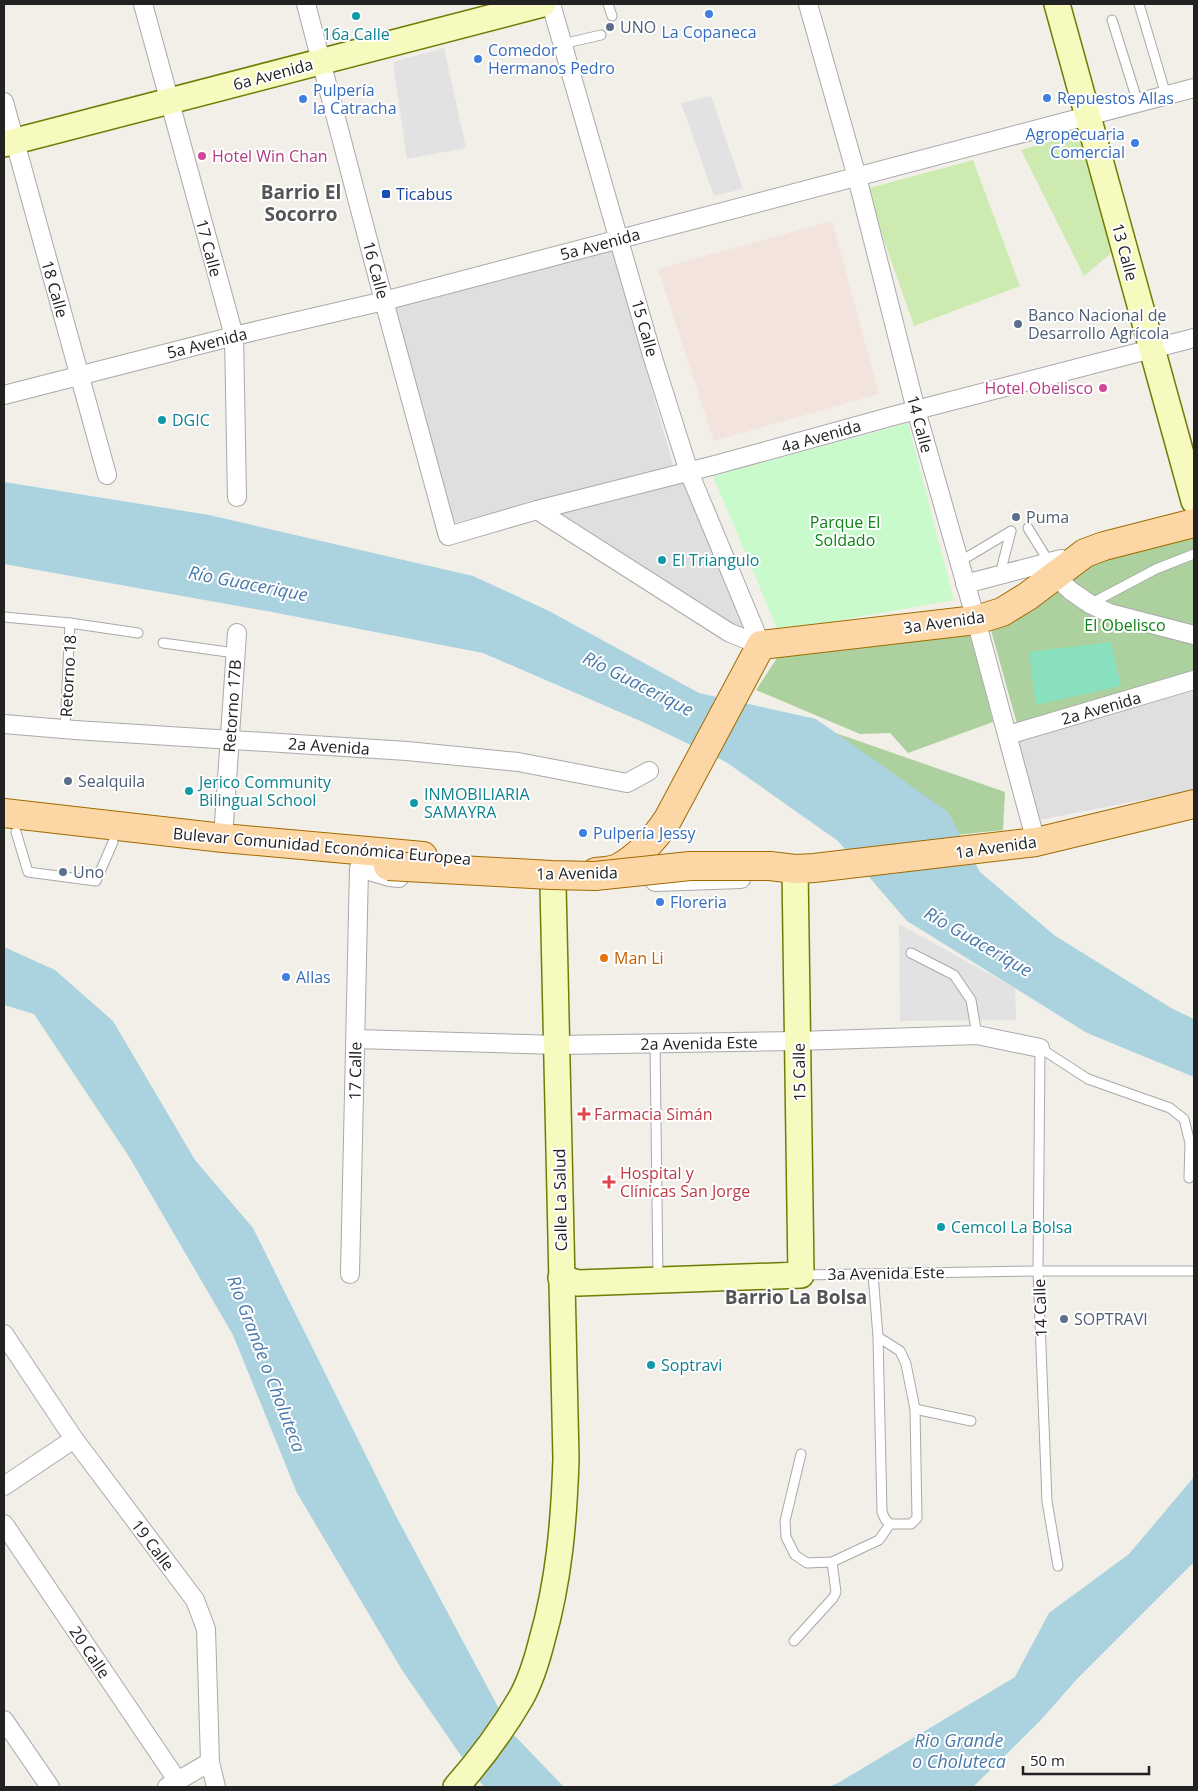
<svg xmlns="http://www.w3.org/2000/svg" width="1198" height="1791" font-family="'Open Sans',sans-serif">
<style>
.residential{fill:#e0dfdf}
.military{fill:#f3e3dd}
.grass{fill:#cdebb0}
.forest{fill:#add19e}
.park{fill:#c8facc}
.pitch{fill:#88e0be}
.parking{fill:#e2e2e2}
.water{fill:#aad3df}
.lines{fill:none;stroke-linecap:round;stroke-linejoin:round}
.lane-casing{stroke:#a9a9a9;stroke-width:11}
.street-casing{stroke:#a9a9a9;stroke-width:20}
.secondary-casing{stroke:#707d05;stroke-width:28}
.primary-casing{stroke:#a06b00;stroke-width:30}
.lane{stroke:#fff;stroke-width:9}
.street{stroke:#fff;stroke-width:18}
.secondary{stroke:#f7fabf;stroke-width:25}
.primary{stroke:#fcd6a4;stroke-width:28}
.primary-bridge-casing{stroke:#a06b00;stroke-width:30;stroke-linecap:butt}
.primary-bridge{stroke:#fcd6a4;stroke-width:28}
.shop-dot{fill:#3f7fe0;stroke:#fff;stroke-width:2}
.culture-dot{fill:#0f9aa8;stroke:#fff;stroke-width:2}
.service-dot{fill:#5c6f8a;stroke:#fff;stroke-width:2}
.hotel-dot{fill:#d1479c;stroke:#fff;stroke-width:2}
.transit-dot{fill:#1a4fb4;stroke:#fff;stroke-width:2}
.food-dot{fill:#e8710a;stroke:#fff;stroke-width:2}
.health-dot{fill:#e0444e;stroke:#fff;stroke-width:2}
.labels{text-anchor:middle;stroke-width:4;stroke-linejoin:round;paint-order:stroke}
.service-label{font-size:16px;fill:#4e5e75;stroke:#fff;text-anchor:start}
.shop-label{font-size:16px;fill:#366cbe;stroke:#fff;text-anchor:start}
.culture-label{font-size:16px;fill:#0d838f;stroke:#fff;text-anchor:start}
.street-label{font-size:16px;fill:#222;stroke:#fff}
.hotel-label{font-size:16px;fill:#b23c85;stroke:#fff;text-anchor:start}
.transit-label{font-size:16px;fill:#164399;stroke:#fff;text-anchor:start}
.park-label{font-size:16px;fill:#0c8416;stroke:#fff}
.food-label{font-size:16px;fill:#c56008;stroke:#fff;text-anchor:start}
.health-label{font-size:16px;fill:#be3a42;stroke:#fff;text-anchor:start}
.water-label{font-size:18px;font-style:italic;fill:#4a7aab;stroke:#fff}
.quarter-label{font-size:19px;font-weight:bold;fill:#555;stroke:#fff}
</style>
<rect width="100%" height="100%" fill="#f2efe9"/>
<g class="residential">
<polygon points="612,246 674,469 449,524 384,306"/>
<polygon points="689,472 761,645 537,510"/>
<polygon points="1194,691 1194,790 1039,820 1016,739"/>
</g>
<polygon class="military" points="832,221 879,394 714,441 658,269"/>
<g class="grass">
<polygon points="1086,131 1115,250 1084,276 1021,150"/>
<polygon points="973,160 1020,286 914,326 866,189"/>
</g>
<g class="forest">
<polygon points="1194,524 1194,673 1019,731 985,609"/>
<polygon points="970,628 993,722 908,753 890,733 860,734 756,690 779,655"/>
<polygon points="764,708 1005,792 1003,830 928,838 774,734"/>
</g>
<polygon class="park" points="908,423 954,600 778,631 713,476"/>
<polygon class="pitch" points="1111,642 1121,686 1036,705 1029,652"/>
<g class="parking">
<polygon points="444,48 466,148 407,159 393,62"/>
<polygon points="711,96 743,189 714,196 681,103"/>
<polygon points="899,924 1015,988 1016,1020 900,1021"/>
</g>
<g class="water">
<polygon points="4,482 209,515 473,576 549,611 699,693 816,719 948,812 980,872 1054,935 1171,1008 1194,1019 1194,1077 1087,1033 907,921 838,841 726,762 645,723 483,653 272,612 4,564"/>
<polygon points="4,947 55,970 113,1021 195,1160 253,1228 396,1516 512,1733 564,1787 485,1787 477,1779 402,1670 297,1493 233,1335 128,1155 34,1014 4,1005"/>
<polygon points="1194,1477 1194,1562 1077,1679 1040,1721 973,1787 828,1787 838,1783 1015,1677 1049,1613 1129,1554"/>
</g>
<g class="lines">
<defs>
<g id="lane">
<polyline points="608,4 612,16"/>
<polyline points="1139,4 1166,95"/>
<polyline points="1112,20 1138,103"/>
<polyline points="562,44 601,35"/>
<polyline points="1028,528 1049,562"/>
<polyline points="959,562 1011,531"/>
<polyline points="1000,574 1011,531"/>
<polyline points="1090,604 1156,569 1194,554"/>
<polyline points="4,617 70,623 138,633"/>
<polyline points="163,643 235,653"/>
<polyline points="65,729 70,623"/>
<polyline points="16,832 28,872 96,881 113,842"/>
<polyline points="911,953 954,975 971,1000 977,1035"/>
<polyline points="655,1043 658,1279"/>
<polyline points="873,1274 878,1337 882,1512 885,1519 890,1524 911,1524 917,1518 915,1409 906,1364 900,1351 878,1337"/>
<polyline points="802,1275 1038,1271 1194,1271"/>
<polyline points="915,1409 971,1421"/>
<polyline points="801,1454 785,1521 786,1537 795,1555 807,1563 832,1562 879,1540 890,1524"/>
<polyline points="1058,1566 1047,1501 1038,1271 1040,1048 1088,1079 1170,1108 1184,1119 1190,1143 1189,1178"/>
<polyline points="794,1641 833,1598 836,1592 832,1562"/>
</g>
<g id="street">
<polyline points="143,4 234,336 237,497"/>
<polyline points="306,4 384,301 448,536 537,510 715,465 893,416 1194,338"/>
<polyline points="551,4 652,355 689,472 761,645"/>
<polyline points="808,4 857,177 916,410 976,620 1036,842"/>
<polyline points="4,102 107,475"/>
<polyline points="4,395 234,336 384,301 1194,88"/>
<polyline points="537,510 730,633 761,645"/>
<polyline points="1049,562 1055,576 1071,591 1090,604 1109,613 1194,635"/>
<polyline points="965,584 1061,559"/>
<polyline points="4,724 75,730 407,751 518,762 627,783 649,771"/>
<polyline points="1008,735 1194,680"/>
<polyline points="223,838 237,633"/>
<polyline points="655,882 741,879"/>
<polyline points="356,1039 557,1045 798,1041 977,1035 1040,1048"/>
<polyline points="350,1274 359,868 389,877 399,878"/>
<polyline points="4,1334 74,1439 195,1600 206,1629 210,1762 216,1787"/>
<polyline points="4,1486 74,1439"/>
<polyline points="4,1524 177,1780"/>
<polyline points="4,1720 50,1787"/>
<polyline points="167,1787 210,1762"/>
</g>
<g id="secondary">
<polyline points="1057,4 1194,501"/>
<polyline points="4,144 543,4"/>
<polyline points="561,1278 578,1283 801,1275 795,869"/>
<path d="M456 1787C480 1760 503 1729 521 1698 531 1680 537 1660 542 1640 559 1581 564 1521 566 1459L553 885"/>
</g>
<g id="primary">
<polyline points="4,813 223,838 423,856"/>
<polyline points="770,866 795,869 814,868 1036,842 1194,804"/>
<path d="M596 872C604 871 613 871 620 867 639 856 656 837 668 819L761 645 976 620 1002 612 1028 596 1085 553 1104 546 1194 523"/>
</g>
</defs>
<use href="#lane" class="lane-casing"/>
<use href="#street" class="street-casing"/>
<use href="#secondary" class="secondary-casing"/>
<use href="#primary" class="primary-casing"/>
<use href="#lane" class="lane"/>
<use href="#street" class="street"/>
<use href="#secondary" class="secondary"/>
<use href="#primary" class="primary"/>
<defs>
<polyline id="primary-bridge" points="388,866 551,875 595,876 690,866 770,866"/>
</defs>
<use href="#primary-bridge" class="primary-bridge-casing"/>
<use href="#primary-bridge" class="primary-bridge"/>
</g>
<g class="shop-dot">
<circle cx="709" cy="14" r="5"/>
<circle cx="478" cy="59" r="5"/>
<circle cx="1047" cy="98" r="5"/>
<circle cx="303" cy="99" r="5"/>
<circle cx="1135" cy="143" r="5"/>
<circle cx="583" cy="833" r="5"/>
<circle cx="660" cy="902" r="5"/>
<circle cx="286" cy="977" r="5"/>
</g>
<g class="culture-dot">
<circle cx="356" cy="16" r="5"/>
<circle cx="162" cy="420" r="5"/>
<circle cx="662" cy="560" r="5"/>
<circle cx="189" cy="791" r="5"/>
<circle cx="414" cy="803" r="5"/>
<circle cx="941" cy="1227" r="5"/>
<circle cx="651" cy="1365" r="5"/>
</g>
<g class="service-dot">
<circle cx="610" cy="27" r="5"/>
<circle cx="1018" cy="324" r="5"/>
<circle cx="1016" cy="517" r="5"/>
<circle cx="68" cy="781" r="5"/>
<circle cx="63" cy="872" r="5"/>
<circle cx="1064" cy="1319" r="5"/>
</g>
<g class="hotel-dot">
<circle cx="202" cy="156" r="5"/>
<circle cx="1103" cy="388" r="5"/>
</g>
<rect class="transit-dot" x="381" y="189" width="10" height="10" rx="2.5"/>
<circle class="food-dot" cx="604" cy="958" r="5"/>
<g class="health-dot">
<path d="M581.5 1106.5h5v5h5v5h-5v5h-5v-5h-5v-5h5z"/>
<path d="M606.5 1174.5h5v5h5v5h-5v5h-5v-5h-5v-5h5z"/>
</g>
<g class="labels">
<g class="service-label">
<text x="620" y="33">UNO</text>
<text x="1028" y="321">Banco Nacional de<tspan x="1028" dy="18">Desarrollo Agrícola</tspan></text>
<text x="1026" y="523">Puma</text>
<text x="78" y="787">Sealquila</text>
<text x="73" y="878">Uno</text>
<text x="1074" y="1325">SOPTRAVI</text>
</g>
<g class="shop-label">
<text x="709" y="38" text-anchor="middle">La Copaneca</text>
<text x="488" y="56">Comedor<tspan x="488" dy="18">Hermanos Pedro</tspan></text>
<text x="313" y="96">Pulpería<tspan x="313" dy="18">la Catracha</tspan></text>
<text x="1057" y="104">Repuestos Allas</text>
<text x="1125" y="140" text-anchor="end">Agropecuaria<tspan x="1125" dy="18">Comercial</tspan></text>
<text x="593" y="839">Pulpería Jessy</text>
<text x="670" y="908">Floreria</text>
<text x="296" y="983">Allas</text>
</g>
<g class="culture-label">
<text x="356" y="40" text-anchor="middle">16a Calle</text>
<text x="172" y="426">DGIC</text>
<text x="672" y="566">El Triangulo</text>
<text x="199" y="788">Jerico Community<tspan x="199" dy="18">Bilingual School</tspan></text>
<text x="424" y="800">INMOBILIARIA<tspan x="424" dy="18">SAMAYRA</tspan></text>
<text x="951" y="1233">Cemcol La Bolsa</text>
<text x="661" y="1371">Soptravi</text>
</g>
<g class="street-label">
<text transform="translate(273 74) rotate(-15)" y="6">6a Avenida</text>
<text transform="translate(600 244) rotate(-15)" y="6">5a Avenida</text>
<text transform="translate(209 248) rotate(75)" y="6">17 Calle</text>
<text transform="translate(1125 252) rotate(75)" y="6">13 Calle</text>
<text transform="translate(376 270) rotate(75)" y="6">16 Calle</text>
<text transform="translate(55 289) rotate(74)" y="6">18 Calle</text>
<text transform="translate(645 328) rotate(74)" y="6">15 Calle</text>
<text transform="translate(207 343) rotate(-14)" y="6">5a Avenida</text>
<text transform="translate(920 424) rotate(75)" y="6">14 Calle</text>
<text transform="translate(821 436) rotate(-16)" y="6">4a Avenida</text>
<text transform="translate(944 622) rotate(-8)" y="6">3a Avenida</text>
<text transform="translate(68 676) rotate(-87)" y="6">Retorno 18</text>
<text transform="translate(232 706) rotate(-86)" y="6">Retorno 17B</text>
<text transform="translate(1101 708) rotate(-16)" y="6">2a Avenida</text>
<text transform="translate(329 746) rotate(4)" y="6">2a Avenida</text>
<text transform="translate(322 846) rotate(5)" y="6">Bulevar Comunidad Económica Europea</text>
<text transform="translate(996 847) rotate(-8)" y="6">1a Avenida</text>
<text transform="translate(577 873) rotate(-1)" y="6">1a Avenida</text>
<text transform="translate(699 1043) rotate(-1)" y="6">2a Avenida Este</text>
<text transform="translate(355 1071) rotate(-89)" y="6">17 Calle</text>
<text transform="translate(799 1072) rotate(-91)" y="6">15 Calle</text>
<text transform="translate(560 1200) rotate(-91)" y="6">Calle La Salud</text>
<text transform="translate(886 1273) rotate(-1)" y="6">3a Avenida Este</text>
<text transform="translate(1040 1308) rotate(-92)" y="6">14 Calle</text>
<text transform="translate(153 1545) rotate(53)" y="6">19 Calle</text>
<text transform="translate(90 1652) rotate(56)" y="6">20 Calle</text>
</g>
<g class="hotel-label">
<text x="212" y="162">Hotel Win Chan</text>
<text x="1093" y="394" text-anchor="end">Hotel Obelisco</text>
</g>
<g class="transit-label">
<text x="396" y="200">Ticabus</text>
</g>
<g class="park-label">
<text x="845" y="528">Parque El<tspan x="845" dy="18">Soldado</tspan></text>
<text x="1125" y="631">El Obelisco</text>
</g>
<g class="food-label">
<text x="614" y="964">Man Li</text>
</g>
<g class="health-label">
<text x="594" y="1120">Farmacia Simán</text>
<text x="620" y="1179">Hospital y<tspan x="620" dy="18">Clínicas San Jorge</tspan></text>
</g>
<g class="water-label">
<text transform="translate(248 584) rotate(11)" y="6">Río Guacerique</text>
<text transform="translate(638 684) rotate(27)" y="6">Río Guacerique</text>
<text transform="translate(978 942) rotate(30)" y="6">Río Guacerique</text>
<text transform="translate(266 1364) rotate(69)" y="6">Río Grande o Choluteca</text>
<text x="959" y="1747">Rio Grande<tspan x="959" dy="21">o Choluteca</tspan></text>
</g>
<g class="quarter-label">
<text x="301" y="199">Barrio El<tspan x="301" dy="22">Socorro</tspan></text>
<text x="796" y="1304">Barrio La Bolsa</text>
</g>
</g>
<rect width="1198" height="1791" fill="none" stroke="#222222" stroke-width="10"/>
<path d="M1023 1766v8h126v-8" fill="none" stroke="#222222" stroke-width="2.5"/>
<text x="1030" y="1766" font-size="15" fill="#222222" stroke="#ffffff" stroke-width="4" paint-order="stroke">50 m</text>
</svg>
